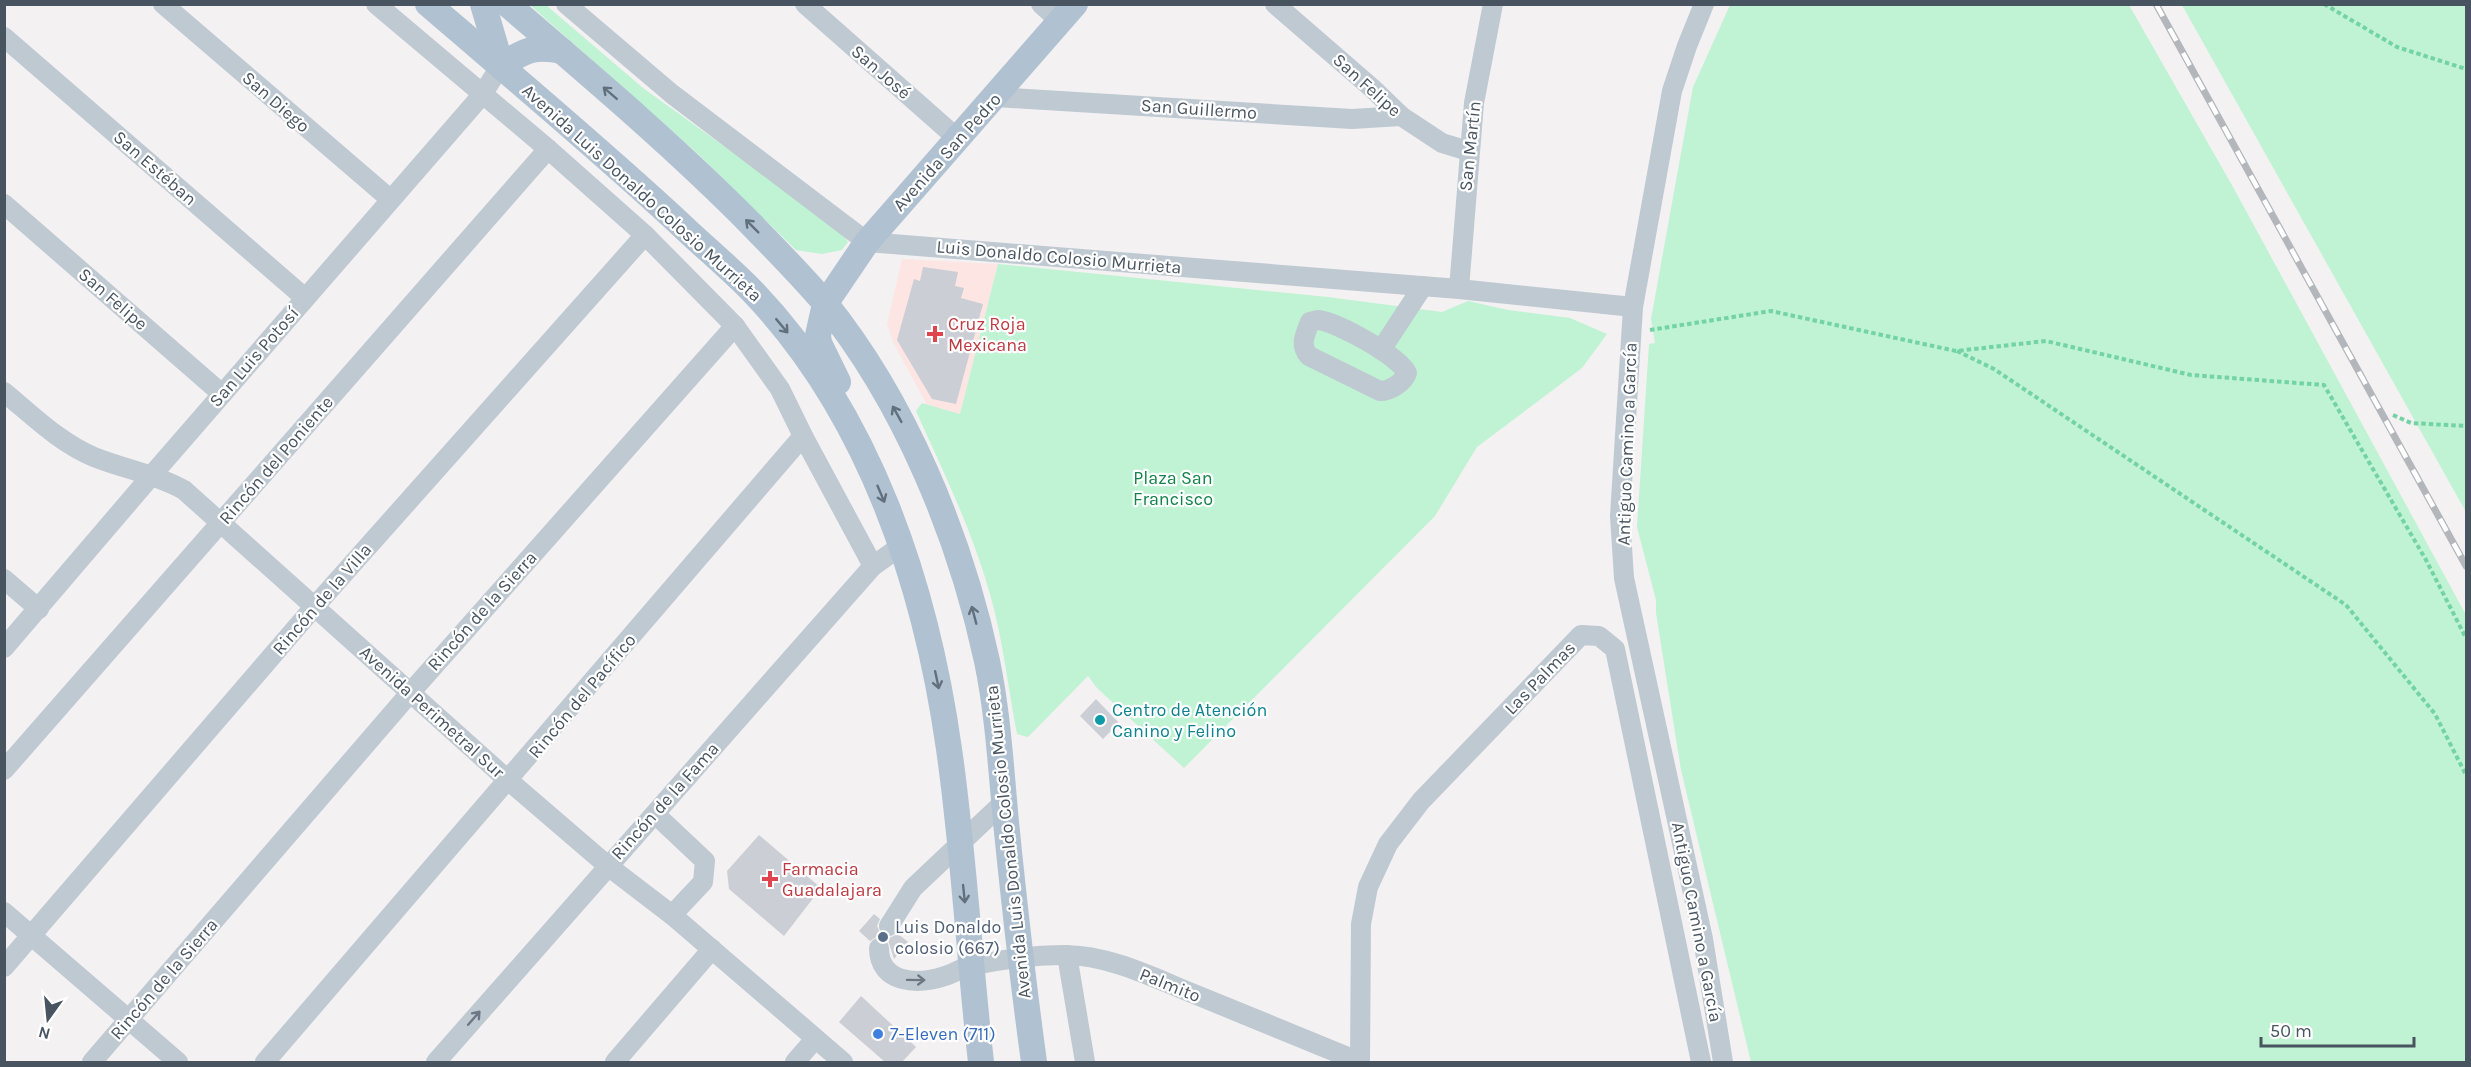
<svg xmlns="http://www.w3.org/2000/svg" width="2471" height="1067" font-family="Karla,sans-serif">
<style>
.medical{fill:#fde5e3}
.green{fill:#bff3d3}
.building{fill:#cbced4}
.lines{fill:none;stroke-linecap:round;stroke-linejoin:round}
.path{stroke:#74d3a4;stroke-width:4;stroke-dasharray:4.5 3;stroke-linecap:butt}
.minor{stroke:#bfc9d2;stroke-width:20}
.major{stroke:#b0c1d1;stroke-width:26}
.rail-casing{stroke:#b3b7bc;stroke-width:7}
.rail{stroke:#fff;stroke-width:4.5;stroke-dasharray:14;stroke-linecap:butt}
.oneway{stroke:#62707d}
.oneway2{stroke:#6c7883}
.health-dot{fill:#e0444e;stroke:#fff;stroke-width:2}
.culture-dot{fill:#0f9aa8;stroke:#fff;stroke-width:2}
.service-dot{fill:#5c6f8a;stroke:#fff;stroke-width:2}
.shop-dot{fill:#3f7fe0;stroke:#fff;stroke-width:2}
.labels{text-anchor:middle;stroke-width:4.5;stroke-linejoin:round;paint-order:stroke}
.street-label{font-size:18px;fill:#485561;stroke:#fff}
.health-label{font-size:18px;fill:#be3a42;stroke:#fff;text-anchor:start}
.park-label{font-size:18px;fill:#12834a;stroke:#fff}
.culture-label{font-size:18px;fill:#0d838f;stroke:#fff;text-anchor:start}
.service-label{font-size:18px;fill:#4e5e75;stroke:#fff;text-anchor:start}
.shop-label{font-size:18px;fill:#366cbe;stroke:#fff;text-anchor:start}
</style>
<rect width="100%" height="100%" fill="#f4f1f2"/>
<polygon class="medical" points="902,259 998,264 960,414 927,405 894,344 887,324"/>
<g class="green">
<polygon points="530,5 546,5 643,88 839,229 848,242 842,250 822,254 796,250 698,154"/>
<polygon points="1730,5 2129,5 2233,187 2466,615 2466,1062 1751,1062 1681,770 1656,613 1656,600 1637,527 1649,344 1655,343 1651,319 1693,87"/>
<polygon points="2182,5 2466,5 2466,512"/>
<path d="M998 264 1328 297 1442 312 1468 301 1508 310 1570 318 1607 334 1582 368 1477 447 1435 516 1184 768 1097 688 1088 676 1028 737 1017 734C1008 687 1003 640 990 594 972 530 943 471 916 411L922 403 960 414Z"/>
</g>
<g class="building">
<polygon points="923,267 958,272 955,286 964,288 961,298 983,304 956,404 932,399 897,340 914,279 920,281"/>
<polygon points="1096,699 1119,723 1103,739 1080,716"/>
<polygon points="759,835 821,888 784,936 729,889 727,871"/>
<polygon points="874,914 880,919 877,926 882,936 889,938 898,934 908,942 894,959 888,940 878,936 870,941 859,931"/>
<polygon points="861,996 916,1047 902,1062 885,1062 839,1022"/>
</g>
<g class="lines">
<g class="path">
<polyline points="2324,4 2397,47 2466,69"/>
<polyline points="1650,330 1771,311 1956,351 2046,341 2191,375 2324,385 2426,560 2466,638"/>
<polyline points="1957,351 1994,369 2346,605 2435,714 2466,775"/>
<polyline points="2393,415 2411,423 2466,426"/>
</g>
<g class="minor">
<polyline points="163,4 390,199"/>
<polyline points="376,4 548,149 645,235 735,326 780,389 803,436 873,566"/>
<polyline points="566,4 672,94 867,242 1459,289 1633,307"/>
<polyline points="805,4 958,139"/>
<polyline points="1041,4 1060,21"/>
<polyline points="1275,4 1372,88 1401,116 1442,143 1468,151"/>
<polyline points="1704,4 1687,46 1672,91 1633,307 1620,516 1624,578 1703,939 1723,1062"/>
<polyline points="4,37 305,298"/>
<polyline points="996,97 1352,119 1401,116"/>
<polyline points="4,204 222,394"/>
<polyline points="1459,289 1474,103 1493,4"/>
<path d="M1318 320C1337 322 1399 356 1407 373 1403 383 1390 391 1380 391L1309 356C1299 345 1305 335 1310 322Z"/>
<polyline points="1381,350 1423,286"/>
<path d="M4 392C32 415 60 443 94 457 124 469 155 474 184 490L509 781 608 866 672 915 843 1062"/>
<polyline points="4,579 39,609"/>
<polyline points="4,648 152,475 482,95 501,65"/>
<polyline points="4,770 548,149"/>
<polyline points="655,814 705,861 703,882 672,915"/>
<polyline points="4,912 178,1062"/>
<polyline points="889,926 913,888 1004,802"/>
<path d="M879 948C879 984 918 985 945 976 955 973 964 966 975 965 1005 959 1035 955 1065 955 1111 955 1158 980 1199 996 1253 1018 1306 1040 1360 1062"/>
<polyline points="1067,955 1085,1062"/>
<polyline points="4,967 315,606 645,235"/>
<polyline points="92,1062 410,693 735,326"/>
<polyline points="265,1062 803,436"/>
<polyline points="436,1062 873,566 901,546"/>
<polyline points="615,1062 712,949"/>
<polyline points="795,1062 815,1039"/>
<polyline points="1360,1062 1361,924 1368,887 1388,844 1421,801 1581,635 1599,636 1615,649 1701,1062"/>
</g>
<g class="major">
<path d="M428 4C513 77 598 148 680 224 704 247 731 269 754 293 870 415 926 586 949 749 964 853 969 958 981 1062"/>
<path d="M483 4 501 65C525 51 533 45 562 51"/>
<path d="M507 4C591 76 675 147 752 225 776 250 801 275 824 302 905 402 960 536 987 661 998 714 1001 769 1006 822 1014 902 1023 982 1034 1062"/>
<polyline points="838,382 819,343 818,335 825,304 867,242 1075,4"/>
</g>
<defs>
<polyline id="rail" points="2156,4 2466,566"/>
</defs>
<use href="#rail" class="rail-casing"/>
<use href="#rail" class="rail"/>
</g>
<defs><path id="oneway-shaft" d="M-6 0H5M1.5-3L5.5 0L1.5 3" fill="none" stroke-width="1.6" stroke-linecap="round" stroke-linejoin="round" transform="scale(1.5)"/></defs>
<g class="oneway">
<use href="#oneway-shaft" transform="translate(610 93) rotate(-139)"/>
<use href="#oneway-shaft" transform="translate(752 226) rotate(-135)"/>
<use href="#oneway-shaft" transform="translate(782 326) rotate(50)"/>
<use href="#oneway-shaft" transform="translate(897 414) rotate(-119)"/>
<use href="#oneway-shaft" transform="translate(881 494) rotate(67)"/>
<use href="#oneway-shaft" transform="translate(974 615) rotate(-105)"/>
<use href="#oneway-shaft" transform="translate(937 680) rotate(78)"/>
<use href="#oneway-shaft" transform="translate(964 894) rotate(84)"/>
</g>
<g class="oneway2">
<use href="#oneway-shaft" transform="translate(916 980) rotate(1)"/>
<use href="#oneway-shaft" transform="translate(474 1018) rotate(-49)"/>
</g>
<g class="health-dot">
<path d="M932 325h6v6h6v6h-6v6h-6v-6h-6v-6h6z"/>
<path d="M767 870h6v6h6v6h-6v6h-6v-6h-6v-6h6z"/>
</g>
<circle class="culture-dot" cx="1100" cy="720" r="6"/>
<circle class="service-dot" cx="883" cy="937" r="6"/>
<circle class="shop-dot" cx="878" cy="1034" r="6"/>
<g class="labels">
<g class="street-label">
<text transform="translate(881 72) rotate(41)" y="6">San José</text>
<text transform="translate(1367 85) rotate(42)" y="6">San Felipe</text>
<text transform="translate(276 102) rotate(41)" y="6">San Diego</text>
<text transform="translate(1199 109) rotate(4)" y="6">San Guillermo</text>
<text transform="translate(1470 146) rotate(-84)" y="6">San Martín</text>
<text transform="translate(947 152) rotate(-48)" y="6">Avenida San Pedro</text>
<text transform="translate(155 168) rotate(41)" y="6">San Estéban</text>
<text transform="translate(642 193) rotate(42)" y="6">Avenida Luis Donaldo Colosio Murrieta</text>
<text transform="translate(1059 257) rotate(5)" y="6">Luis Donaldo Colosio Murrieta</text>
<text transform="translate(113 299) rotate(41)" y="6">San Felipe</text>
<text transform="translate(254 357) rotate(-49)" y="6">San Luis Potosí</text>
<text transform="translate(1627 444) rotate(-88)" y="6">Antiguo Camino a García</text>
<text transform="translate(276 460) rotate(-49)" y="6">Rincón del Poniente</text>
<text transform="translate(322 599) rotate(-49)" y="6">Rincón de la Villa</text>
<text transform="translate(482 611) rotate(-48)" y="6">Rincón de la Sierra</text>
<text transform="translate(1540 678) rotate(-46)" y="6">Las Palmas</text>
<text transform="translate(582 696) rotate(-50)" y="6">Rincón del Pacífico</text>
<text transform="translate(432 712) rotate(42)" y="6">Avenida Perimetral Sur</text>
<text transform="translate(665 801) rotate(-48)" y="6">Rincón de la Fama</text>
<text transform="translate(1008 842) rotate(-96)" y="6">Avenida Luis Donaldo Colosio Murrieta</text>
<text transform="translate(1697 922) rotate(79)" y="6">Antiguo Camino a García</text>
<text transform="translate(164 979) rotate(-49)" y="6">Rincón de la Sierra</text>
<text transform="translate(1170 985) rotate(22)" y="6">Palmito</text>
</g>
<g class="health-label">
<text x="948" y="330">Cruz Roja<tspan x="948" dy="21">Mexicana</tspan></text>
<text x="782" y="875">Farmacia<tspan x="782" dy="21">Guadalajara</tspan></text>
</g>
<g class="park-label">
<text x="1173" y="484">Plaza San<tspan x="1173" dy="21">Francisco</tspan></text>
</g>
<g class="culture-label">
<text x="1112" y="716">Centro de Atención<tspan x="1112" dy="21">Canino y Felino</tspan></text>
</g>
<g class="service-label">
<text x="895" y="933">Luis Donaldo<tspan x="895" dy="21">colosio (667)</tspan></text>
</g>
<g class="shop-label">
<text x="890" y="1040">7-Eleven (711)</text>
</g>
</g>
<rect width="2471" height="1067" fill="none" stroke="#485561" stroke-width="12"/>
<g transform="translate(48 1019) rotate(195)" stroke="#ffffff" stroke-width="4.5" paint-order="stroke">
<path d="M0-4.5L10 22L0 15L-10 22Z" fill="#485561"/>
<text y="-9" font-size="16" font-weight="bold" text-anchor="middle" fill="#485561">N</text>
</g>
<path d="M2261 1037v9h153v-9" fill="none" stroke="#485561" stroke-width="3"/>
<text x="2270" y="1037" font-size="18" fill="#485561" stroke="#ffffff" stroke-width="4.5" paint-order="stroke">50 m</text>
</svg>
